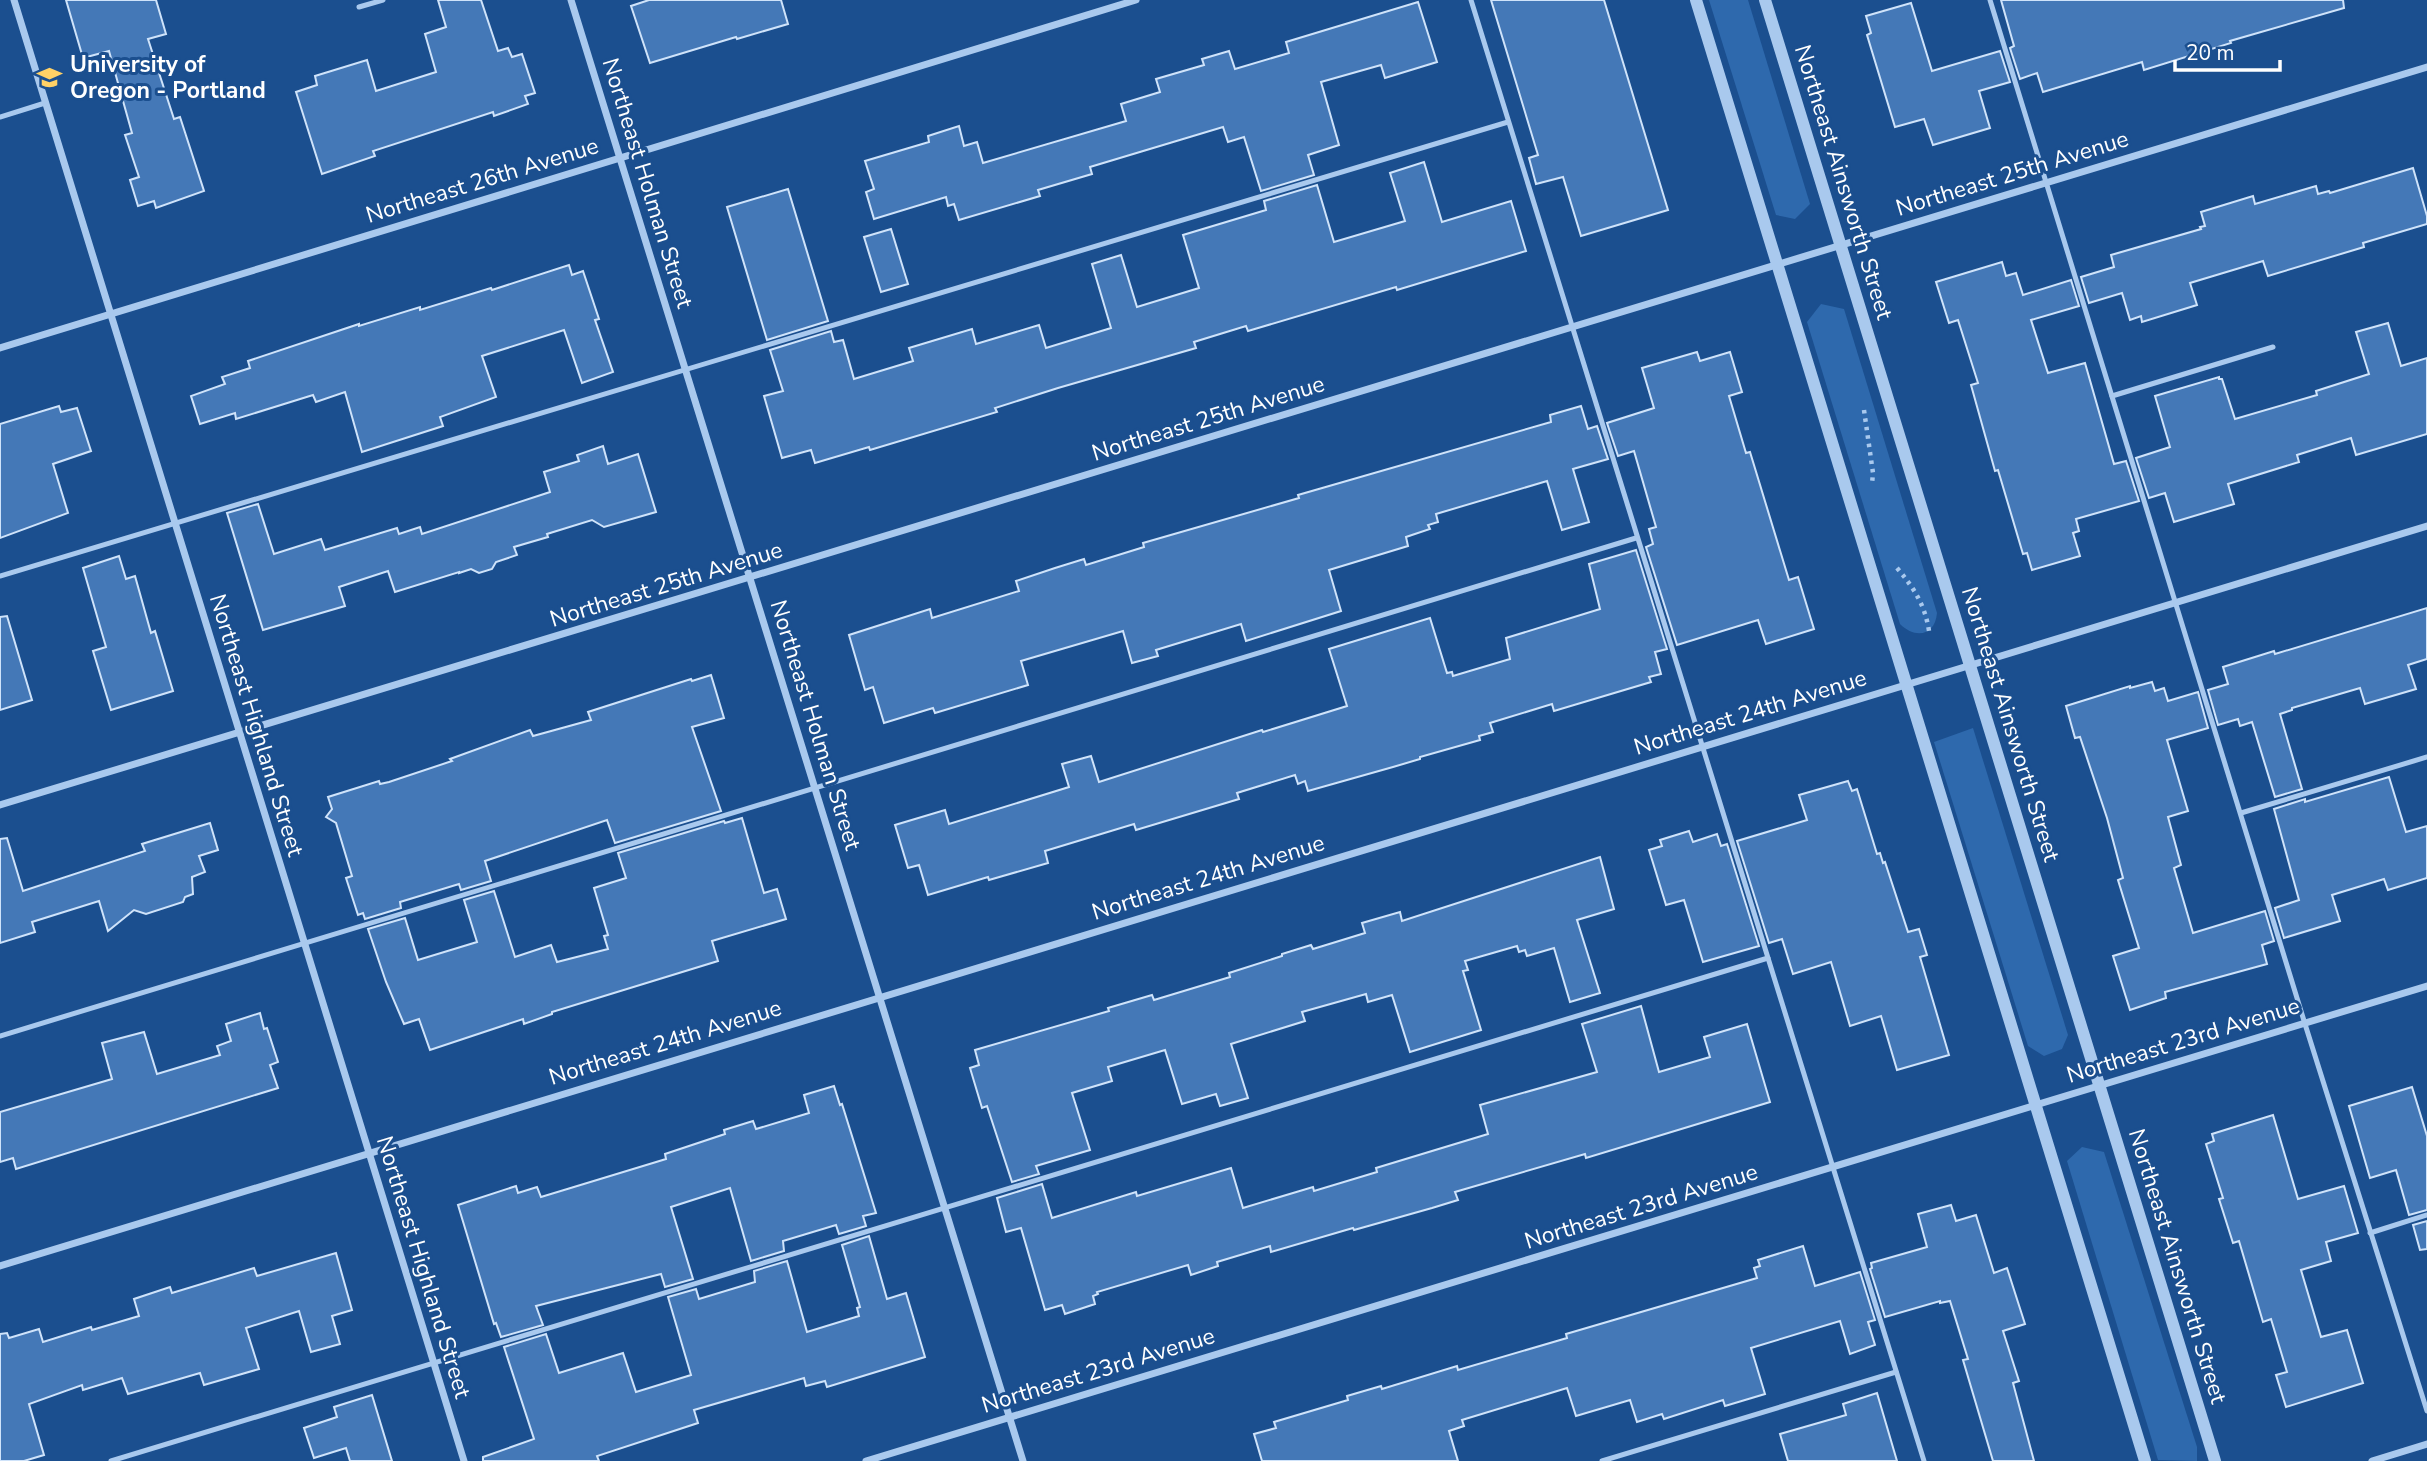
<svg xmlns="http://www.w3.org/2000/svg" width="2427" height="1461" font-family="'Nunito Sans',sans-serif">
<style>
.green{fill:#2e69ad}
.building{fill:#4478b7;stroke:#cfe3fa;stroke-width:2}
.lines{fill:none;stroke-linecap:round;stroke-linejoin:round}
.path{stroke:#a9c9ee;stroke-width:4.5;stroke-dasharray:3.5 5;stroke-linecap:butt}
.service{stroke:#a9c9ee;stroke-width:5}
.minor{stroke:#a9c9ee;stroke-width:7}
.tertiary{stroke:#a9c9ee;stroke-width:12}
.labels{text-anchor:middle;stroke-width:6;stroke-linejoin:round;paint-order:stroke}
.poi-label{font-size:23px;font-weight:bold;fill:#fff;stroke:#1b4f8f;text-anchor:start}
.street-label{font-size:23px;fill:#fff;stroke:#1b4f8f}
</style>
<rect width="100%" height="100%" fill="#1b4f8f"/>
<g class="green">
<polygon points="1709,0 1748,0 1810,204 1795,219 1776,215"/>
<path d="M1821 304 1844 309 1937 613C1935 636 1915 639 1900 624L1807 322Z"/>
<polygon points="1973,728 2068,1035 2062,1049 2044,1056 2028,1046 1934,742"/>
<polygon points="2082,1147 2104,1152 2197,1447 2197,1461 2158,1460 2067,1161"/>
</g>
<g class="building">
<polygon points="66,0 156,0 166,34 148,39 174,119 180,117 204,191 156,208 154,201 138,206 130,180 139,177 125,135 132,133 109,51 83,58"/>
<polygon points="438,0 481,0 498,51 508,48 512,57 522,54 535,93 525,96 528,104 494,116 493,112 373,151 375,156 322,174 296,92 317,85 315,76 367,60 376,91 436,72 425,34 446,27"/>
<polygon points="649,0 781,0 788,24 737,39 736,37 650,63 631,6"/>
<polygon points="1491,0 1604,0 1668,210 1581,236 1563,177 1536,184 1529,158 1538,155"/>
<polygon points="2001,0 2343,0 2344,8 2230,41 2231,43 2144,70 2142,62 2043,92 2037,73 2020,79 2010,48 2014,46"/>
<polygon points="1418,2 1437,62 1385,78 1381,65 1321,82 1339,145 1308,155 1314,175 1261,191 1244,137 1228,142 1223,127 1090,167 1092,174 1038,190 1040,196 959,220 954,204 948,206 946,197 874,219 866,192 874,189 865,161 929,142 928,136 959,126 964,146 977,142 983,163 1126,121 1121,104 1160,92 1156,79 1204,65 1202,59 1229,51 1235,69 1289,53 1286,42"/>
<polygon points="1911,3 1932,71 2000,51 2010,82 1979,91 1990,128 1933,145 1924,119 1895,127 1867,35 1871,33 1866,16"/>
<polygon points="1424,162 1442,222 1511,201 1526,251 1397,290 1396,287 1248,331 1246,326 1194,342 1196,348 1058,388 995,408 997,412 870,450 869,447 815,463 811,450 782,458 764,396 783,391 770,350 831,331 834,342 843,340 854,379 913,361 909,348 972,329 976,344 1039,325 1046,348 1111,328 1092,264 1121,255 1137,307 1199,288 1183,235 1266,210 1264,201 1317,185 1334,242 1405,221 1390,173"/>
<polygon points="2413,168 2427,216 2427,224 2363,243 2364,247 2268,276 2263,261 2190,283 2197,305 2142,322 2141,316 2130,320 2122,293 2089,303 2081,277 2114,267 2111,255 2201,229 2200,227 2205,226 2201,212 2253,196 2255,204 2316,186 2318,194 2329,191 2330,193"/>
<polygon points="788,189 828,321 767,340 727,207"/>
<polygon points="891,229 908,284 881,292 864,237"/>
<polygon points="2002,262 2006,276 2016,273 2023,295 2071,280 2079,306 2031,320 2048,373 2085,363 2114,464 2126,461 2139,501 2076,519 2079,531 2073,533 2080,556 2032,570 2027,553 2023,554 1998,470 1995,471 1971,385 1978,383 1958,320 1949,323 1936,282"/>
<polygon points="569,265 572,275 583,271 599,319 595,320 613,372 582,383 564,330 482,356 496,397 440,417 443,426 362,452 345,392 316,402 313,395 236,419 235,413 200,424 191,396 225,384 222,377 250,368 248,361 359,324 359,326 420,307 420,310 491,288 492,290"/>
<polygon points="2388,323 2401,366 2427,358 2427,434 2356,455 2351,438 2297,455 2299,462 2228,484 2234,504 2174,522 2165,493 2149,498 2136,458 2170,447 2155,396 2219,377 2219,379 2222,379 2235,419 2317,395 2316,391 2369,374 2356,332"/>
<polygon points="1697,352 1700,361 1730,352 1742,392 1729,396 1746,453 1750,452 1789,580 1798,577 1814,629 1766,644 1758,620 1677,645 1646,547 1653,544 1649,529 1656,527 1634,451 1618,456 1607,423 1654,408 1642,368"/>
<polygon points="59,406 61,412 77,408 91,451 53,464 68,513 0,538 0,424"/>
<polygon points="1581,406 1588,429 1597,426 1608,459 1573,469 1589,522 1562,530 1547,481 1436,514 1438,522 1428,525 1430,529 1406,537 1408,546 1329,570 1341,611 1246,641 1241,624 1156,650 1158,656 1132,663 1123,631 1021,661 1028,685 935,713 933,708 884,723 873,687 865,690 849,635 930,609 932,618 1019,591 1016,581 1055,568 1084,559 1086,565 1144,547 1143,543 1299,498 1298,495 1551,422 1550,415"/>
<polygon points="603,446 608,464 638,454 656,512 604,527 592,520 547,534 548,537 514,547 517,555 496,562 492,569 479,573 471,569 459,573 459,572 395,592 388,571 339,587 345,606 263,630 227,513 258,504 274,554 321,539 325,550 397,528 399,534 420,527 422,534 550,492 544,472 579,461 577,455"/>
<polygon points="1636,550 1667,649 1655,652 1661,674 1649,677 1651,682 1554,711 1552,704 1490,723 1493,732 1479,736 1480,740 1420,757 1420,759 1393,767 1308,791 1305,781 1298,784 1295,775 1237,793 1239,799 1136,830 1134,824 1045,851 1048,863 989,880 988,877 928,895 919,865 908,868 895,825 945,810 949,824 1069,787 1062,764 1091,756 1099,782 1262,730 1263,732 1347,706 1329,649 1430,618 1447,673 1452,672 1453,676 1510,659 1506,638 1600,609 1589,564"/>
<polygon points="119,556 126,579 135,576 151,633 155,631 173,691 111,710 93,651 106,647 83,568"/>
<polygon points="2427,608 2427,659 2408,665 2416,689 2365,704 2360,688 2292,708 2292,710 2280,714 2302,789 2275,797 2252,722 2240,726 2238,719 2218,725 2208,690 2228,684 2223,667 2274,651 2275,654"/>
<polygon points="7,616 32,700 0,710 0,617"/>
<polygon points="711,675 724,718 692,727 721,811 615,843 607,820 485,861 491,881 461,890 459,884 400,902 401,908 365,919 363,913 358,915 346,878 352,876 336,823 326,817 332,809 328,797 379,781 380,784 389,782 452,761 450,759 530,730 533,736 591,720 588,712 691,679 692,681"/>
<polygon points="2152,682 2155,691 2164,688 2168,701 2198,692 2208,728 2167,740 2188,811 2168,817 2181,865 2174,868 2193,933 2265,911 2274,941 2262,945 2267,964 2165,992 2166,998 2130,1010 2113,956 2139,948 2118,880 2123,878 2107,818 2080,737 2075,738 2066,706 2130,686 2130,688"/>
<polygon points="2389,777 2406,832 2427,826 2427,878 2388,890 2384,879 2332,895 2340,921 2284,938 2275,908 2299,900 2274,809 2305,799 2305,802"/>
<polygon points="1848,781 1852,791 1857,789 1877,854 1880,853 1883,863 1885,862 1908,932 1919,929 1927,955 1920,957 1949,1055 1897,1070 1881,1016 1850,1026 1831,962 1793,974 1782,939 1769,943 1737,841 1807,820 1799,795"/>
<polygon points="742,818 764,893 777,889 786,919 712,941 718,961 552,1012 552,1014 524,1024 523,1019 430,1050 419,1019 404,1024 386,982 368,929 405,918 418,960 477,942 464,900 494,891 515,957 551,945 557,962 608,949 604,936 608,935 594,888 626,878 618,853 724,821 725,823"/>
<polygon points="210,823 218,850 199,856 205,872 192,877 193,894 185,897 183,902 146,914 134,910 108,931 99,901 32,922 35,932 0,943 0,839 7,838 23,891 145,851 142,844"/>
<polygon points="1689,831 1693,842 1717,834 1721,846 1727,844 1759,946 1703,962 1684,900 1666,905 1649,850 1662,846 1660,840"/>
<polygon points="1600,857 1614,909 1577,920 1600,993 1570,1002 1554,948 1527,956 1525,950 1519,952 1517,946 1465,961 1468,970 1463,971 1481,1030 1410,1052 1392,995 1368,1002 1366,994 1302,1012 1305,1021 1231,1044 1248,1098 1220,1106 1216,1094 1182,1104 1165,1050 1108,1067 1112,1081 1072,1093 1090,1150 1036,1166 1039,1174 1012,1182 987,1106 982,1108 970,1068 979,1065 975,1050 1109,1011 1108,1008 1152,995 1154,1000 1230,977 1229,973 1282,956 1282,954 1311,945 1313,949 1365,933 1362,923 1400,912 1402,921"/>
<polygon points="1641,1006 1659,1072 1710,1057 1704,1037 1747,1024 1770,1102 1586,1158 1585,1154 1455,1192 1458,1200 1432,1208 1354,1230 1353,1228 1271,1252 1270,1246 1217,1262 1218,1266 1191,1275 1188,1265 1097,1292 1098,1294 1093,1296 1095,1304 1065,1314 1062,1305 1045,1310 1021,1228 1006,1232 997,1198 1042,1184 1052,1218 1136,1192 1137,1196 1231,1168 1243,1208 1313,1187 1314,1191 1377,1172 1376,1168 1488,1134 1480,1105 1597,1072 1582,1024"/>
<polygon points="260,1013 264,1029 267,1028 278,1062 270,1065 278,1088 16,1169 13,1158 0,1162 0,1112 112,1079 102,1043 144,1032 157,1074 220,1055 217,1046 231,1041 226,1024"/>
<polygon points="834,1086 840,1105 842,1104 876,1213 863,1216 866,1226 839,1234 836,1225 783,1241 784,1251 751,1261 730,1188 671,1207 693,1279 665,1287 661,1274 536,1306 543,1325 501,1337 496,1323 494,1324 458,1205 516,1186 518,1193 537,1187 541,1197 666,1159 665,1154 725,1134 724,1130 753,1121 756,1129 809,1113 804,1095"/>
<polygon points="2412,1087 2427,1136 2427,1210 2409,1215 2396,1170 2370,1178 2349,1106"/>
<polygon points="2273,1115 2298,1199 2344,1186 2358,1233 2326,1242 2331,1261 2301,1270 2321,1337 2347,1330 2363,1383 2286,1407 2276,1375 2287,1372 2271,1319 2263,1322 2239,1241 2233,1243 2219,1199 2223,1198 2206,1144 2214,1141 2212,1134"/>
<polygon points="1951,1205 1956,1221 1976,1215 1994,1273 2007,1268 2025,1324 2003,1331 2019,1381 2013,1383 2034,1461 1993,1461 1963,1360 1968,1359 1950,1301 1940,1303 1940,1301 1885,1317 1870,1269 1872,1268 1871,1263 1927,1247 1918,1214"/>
<polygon points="2427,1221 2427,1249 2420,1250 2413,1225"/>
<polygon points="869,1236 887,1299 906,1293 925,1357 827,1387 825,1381 806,1386 804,1378 694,1410 698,1423 597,1456 599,1461 483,1461 483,1457 534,1439 504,1347 546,1334 559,1373 623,1353 636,1392 691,1375 668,1297 696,1289 699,1299 755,1282 754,1271 787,1261 807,1332 859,1316 857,1308 860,1307 842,1245"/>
<polygon points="1803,1246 1815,1286 1860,1272 1875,1320 1868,1322 1875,1345 1850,1354 1840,1321 1751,1348 1765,1394 1725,1406 1723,1400 1664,1419 1662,1414 1637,1422 1630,1400 1576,1416 1567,1388 1462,1420 1464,1426 1449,1431 1458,1461 1262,1461 1254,1434 1276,1428 1274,1422 1348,1400 1347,1396 1381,1386 1382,1389 1457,1366 1458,1370 1567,1338 1566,1334 1757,1278 1754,1268 1760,1266 1758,1260"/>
<polygon points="336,1253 352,1310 332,1316 340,1344 311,1352 299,1311 246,1328 259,1369 204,1385 200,1373 128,1394 122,1378 83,1390 82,1385 29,1404 44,1455 24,1461 0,1461 0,1334 7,1333 9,1338 39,1329 43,1342 91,1327 92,1330 139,1316 134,1299 170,1287 172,1293 254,1268 257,1276"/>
<polygon points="1877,1393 1897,1461 1788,1461 1780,1434 1846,1415 1843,1404"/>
<polygon points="372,1395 392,1461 350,1461 346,1448 314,1458 304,1428 337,1417 334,1407"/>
</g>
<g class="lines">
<g class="path">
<polyline points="1864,410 1873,473 1872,484"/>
<path d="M1897 568C1914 588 1925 605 1929 631"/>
</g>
<g class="service">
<polyline points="1471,0 1924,1461"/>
<polyline points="1990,0 2305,1024 2427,1411"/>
<polyline points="359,7 383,0"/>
<polyline points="0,117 45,103"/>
<polyline points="2112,396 2273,347"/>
<polyline points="0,576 1508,122"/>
<polyline points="2241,813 2427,757"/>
<polyline points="0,1036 1636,538"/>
<polyline points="2370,1233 2427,1215"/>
<polyline points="111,1461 1768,958"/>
<polyline points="1602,1461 1896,1372"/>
</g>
<g class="minor">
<polyline points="14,0 464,1461"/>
<polyline points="571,0 1023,1461"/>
<polyline points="0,348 1136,0"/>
<polyline points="0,805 2427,67"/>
<polyline points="0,1266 2427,526"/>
<polyline points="866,1461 2427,986"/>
<polyline points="2372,1461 2427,1444"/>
</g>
<g class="tertiary">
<polyline points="1696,0 2145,1461"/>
<polyline points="1765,0 2215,1461"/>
</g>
</g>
<defs>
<symbol id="university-bare" viewBox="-9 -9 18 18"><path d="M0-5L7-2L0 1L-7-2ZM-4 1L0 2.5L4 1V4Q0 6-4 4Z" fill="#ffd166" stroke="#1b4f8f" stroke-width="2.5" paint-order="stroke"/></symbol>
</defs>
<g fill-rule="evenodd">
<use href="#university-bare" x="32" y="60" width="35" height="35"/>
</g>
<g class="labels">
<g class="poi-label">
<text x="70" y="72">University of<tspan x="70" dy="26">Oregon - Portland</tspan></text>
</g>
<g class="street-label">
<text transform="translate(2012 173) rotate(-17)" y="8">Northeast 25th Avenue</text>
<text transform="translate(482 180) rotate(-17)" y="8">Northeast 26th Avenue</text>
<text transform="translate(1844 182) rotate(73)" y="8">Northeast Ainsworth Street</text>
<text transform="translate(648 183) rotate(73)" y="8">Northeast Holman Street</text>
<text transform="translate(1208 418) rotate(-17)" y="8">Northeast 25th Avenue</text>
<text transform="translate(666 584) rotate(-17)" y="8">Northeast 25th Avenue</text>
<text transform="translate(1750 712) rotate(-17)" y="8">Northeast 24th Avenue</text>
<text transform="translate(2011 724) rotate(73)" y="8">Northeast Ainsworth Street</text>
<text transform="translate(257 725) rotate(73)" y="8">Northeast Highland Street</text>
<text transform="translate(816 725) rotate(73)" y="8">Northeast Holman Street</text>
<text transform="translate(1208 877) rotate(-17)" y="8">Northeast 24th Avenue</text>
<text transform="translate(2183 1040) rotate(-17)" y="8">Northeast 23rd Avenue</text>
<text transform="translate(665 1042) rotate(-17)" y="8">Northeast 24th Avenue</text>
<text transform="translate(1641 1206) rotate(-17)" y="8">Northeast 23rd Avenue</text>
<text transform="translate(2178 1266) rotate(73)" y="8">Northeast Ainsworth Street</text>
<text transform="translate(424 1267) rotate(73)" y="8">Northeast Highland Street</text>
<text transform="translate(1098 1370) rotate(-17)" y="8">Northeast 23rd Avenue</text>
</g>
</g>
<path d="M2175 60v10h105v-10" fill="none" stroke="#ffffff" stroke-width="3.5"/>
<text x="2186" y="60" font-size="21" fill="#ffffff" stroke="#1b4f8f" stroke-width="5" paint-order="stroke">20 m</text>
</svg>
